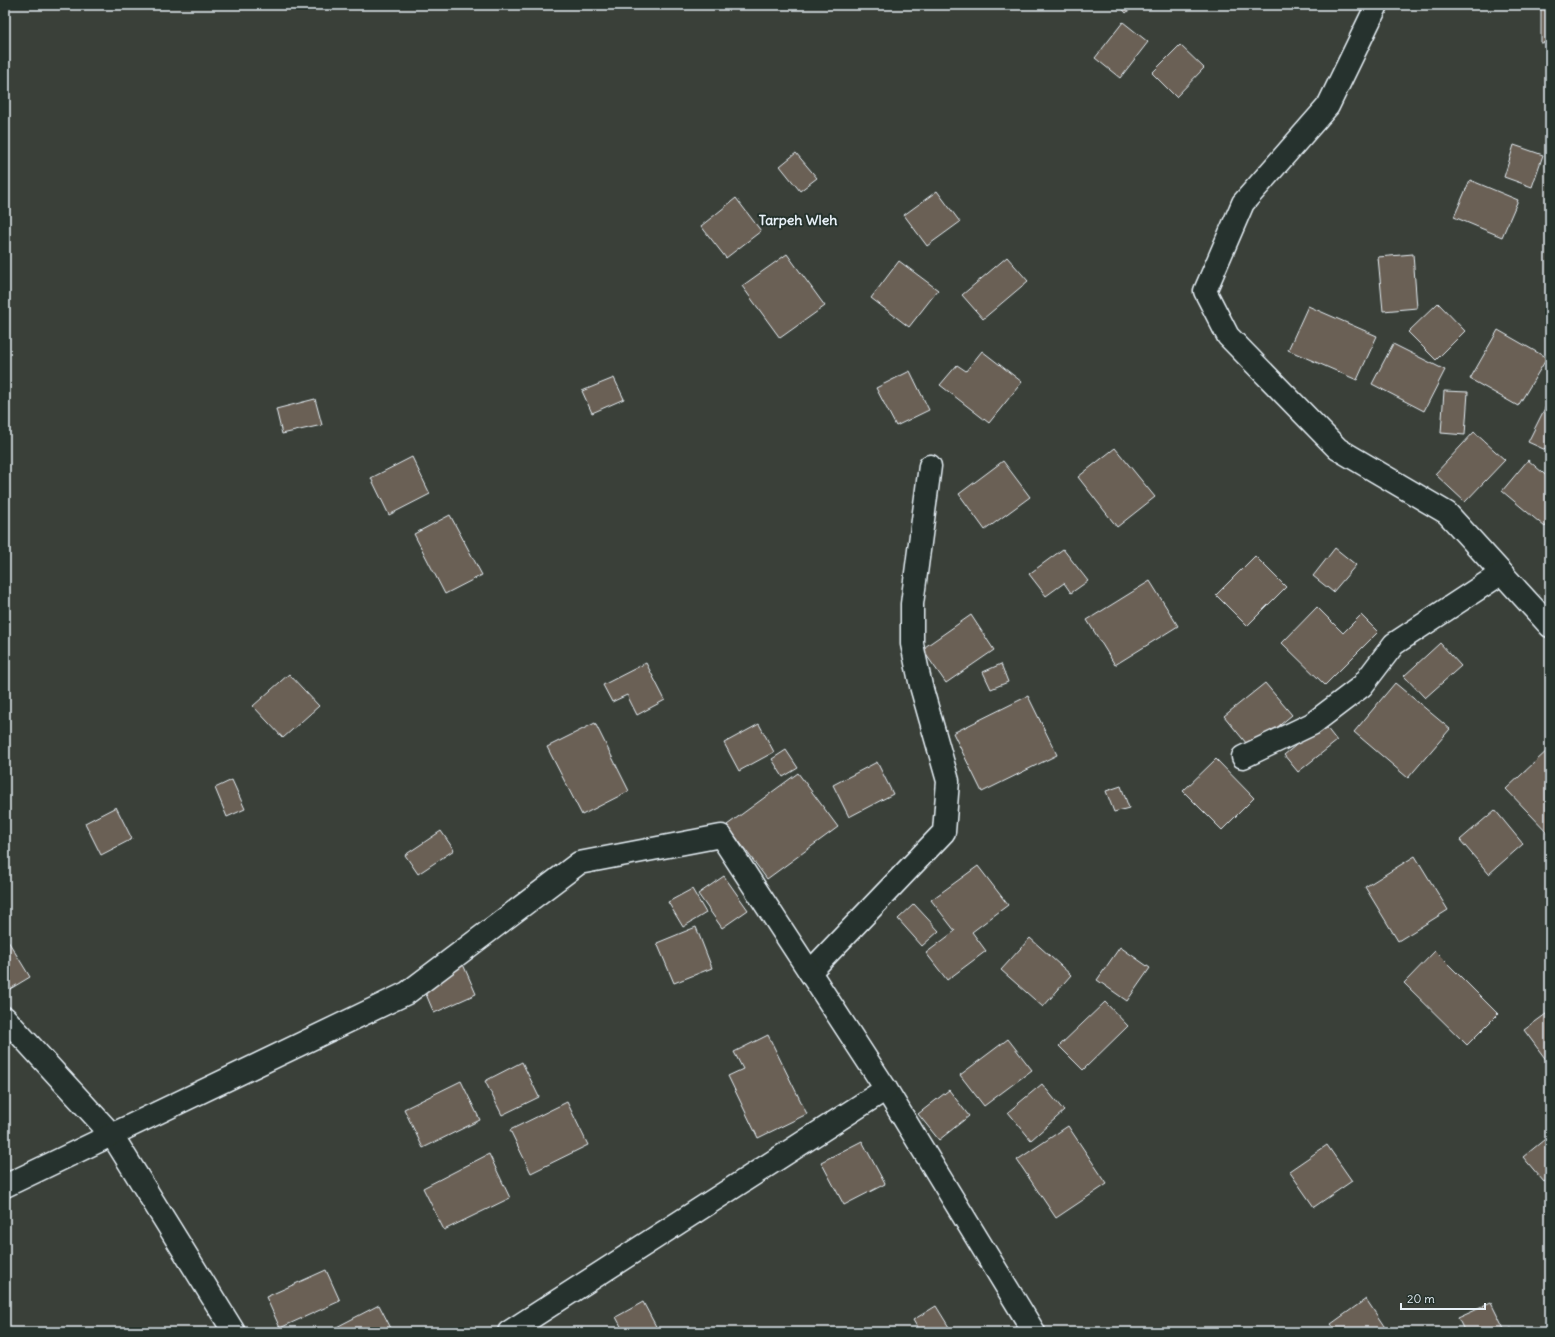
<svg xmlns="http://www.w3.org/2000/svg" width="1555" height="1337" font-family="Delius,sans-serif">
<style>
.building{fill:#6a6054;stroke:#e8f1f8}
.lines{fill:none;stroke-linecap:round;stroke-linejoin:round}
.street-casing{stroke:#e8f1f8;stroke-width:25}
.street{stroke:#26332d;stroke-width:22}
.labels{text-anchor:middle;stroke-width:4;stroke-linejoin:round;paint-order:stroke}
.neighbourhood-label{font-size:14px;font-weight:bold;fill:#e8f1f8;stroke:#26332d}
</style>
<rect width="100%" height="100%" fill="#3a4039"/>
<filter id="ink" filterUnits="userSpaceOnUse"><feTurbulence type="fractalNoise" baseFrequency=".025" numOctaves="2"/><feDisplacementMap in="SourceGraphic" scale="8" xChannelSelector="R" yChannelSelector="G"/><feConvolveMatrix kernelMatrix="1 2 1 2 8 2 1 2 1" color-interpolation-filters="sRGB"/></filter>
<g filter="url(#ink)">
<g class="building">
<polygon points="1119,5 1135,5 1126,13"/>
<polygon points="1541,8 1550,8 1550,42 1541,43"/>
<polygon points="1123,22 1148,42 1120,78 1095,58"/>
<polygon points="1180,45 1204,68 1176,97 1152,73"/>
<polygon points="1514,145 1543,155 1532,187 1504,177"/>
<polygon points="796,153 817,178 800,191 780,166"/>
<polygon points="1470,180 1518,200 1502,237 1454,217"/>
<polygon points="937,191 960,222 927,246 904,215"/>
<polygon points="736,198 761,231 726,258 701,226"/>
<polygon points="787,254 825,306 780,338 742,286"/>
<polygon points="1413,254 1417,308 1383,311 1378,257"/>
<polygon points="1007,257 1028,281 983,319 962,295"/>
<polygon points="899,261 938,290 909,327 871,298"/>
<polygon points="1438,303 1465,331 1436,360 1408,332"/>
<polygon points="1308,306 1377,336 1357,380 1288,350"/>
<polygon points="1498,330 1547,358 1518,406 1470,379"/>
<polygon points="1393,344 1445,370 1424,411 1372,384"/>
<polygon points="982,351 1022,382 989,423 940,385 957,365 966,371"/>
<polygon points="910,371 929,410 896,426 876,388"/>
<polygon points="614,378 624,399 592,413 582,391"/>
<polygon points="1444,391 1468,392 1465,435 1441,433"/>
<polygon points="1550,398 1550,452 1528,442"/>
<polygon points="315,399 322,425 282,434 276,409"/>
<polygon points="1474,432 1505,460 1465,502 1435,474"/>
<polygon points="1115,448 1155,497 1117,527 1078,477"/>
<polygon points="412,457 430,494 389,515 371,478"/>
<polygon points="1528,460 1550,479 1550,521 1545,527 1502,491"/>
<polygon points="1003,461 1030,497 985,530 959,494"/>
<polygon points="450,515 482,575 445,594 414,534"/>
<polygon points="1335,548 1356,565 1333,592 1313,576"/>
<polygon points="1063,549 1088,581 1071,593 1064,583 1046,596 1029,574"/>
<polygon points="1255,556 1286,587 1247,626 1216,595"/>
<polygon points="1150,581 1178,626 1115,665 1087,620"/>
<polygon points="1317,607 1343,633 1361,615 1378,632 1325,685 1282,643"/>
<polygon points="971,615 994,650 946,683 922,649"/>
<polygon points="1440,643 1461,666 1425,698 1404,676"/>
<polygon points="646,663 665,700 637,715 627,695 612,702 603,685"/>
<polygon points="1001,664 1008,682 991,689 983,672"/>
<polygon points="289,674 319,706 283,738 253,706"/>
<polygon points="1265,683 1292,715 1251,749 1224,716"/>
<polygon points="1395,683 1450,729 1408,778 1354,732"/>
<polygon points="1028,696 1057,755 982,792 953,733"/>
<polygon points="595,723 629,791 582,815 547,747"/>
<polygon points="1323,723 1337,741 1298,772 1284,755"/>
<polygon points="759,724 774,752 739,771 724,743"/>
<polygon points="1550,748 1550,835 1506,789"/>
<polygon points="786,750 798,768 783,777 772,759"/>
<polygon points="1216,759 1254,798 1222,830 1183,791"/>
<polygon points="877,762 893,794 849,817 833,785"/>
<polygon points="798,773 838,827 767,879 727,825"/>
<polygon points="232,780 245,809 227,817 215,788"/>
<polygon points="1121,786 1129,808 1114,812 1106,791"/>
<polygon points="116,807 132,839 101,855 85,823"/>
<polygon points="1495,810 1523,844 1489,874 1460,840"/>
<polygon points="441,831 454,850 418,874 405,855"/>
<polygon points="1415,856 1448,910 1398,941 1365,887"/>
<polygon points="978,866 1008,905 972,932 986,951 947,980 926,953 955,931 931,900"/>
<polygon points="724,876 748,910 722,928 698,894"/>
<polygon points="692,889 706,913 683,927 668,902"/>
<polygon points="914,904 939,931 922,946 898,919"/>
<polygon points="696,927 712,968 674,983 657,943"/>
<polygon points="5,936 30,977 5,992"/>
<polygon points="1030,938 1071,975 1043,1007 1001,970"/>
<polygon points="1120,947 1150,968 1127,1001 1097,980"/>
<polygon points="1435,951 1498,1014 1467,1045 1404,983"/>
<polygon points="462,962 476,994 434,1013 420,980"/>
<polygon points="1105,1002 1128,1026 1083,1070 1059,1046"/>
<polygon points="1550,1011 1550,1065 1524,1030"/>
<polygon points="768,1035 807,1114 758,1138 728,1076 743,1069 734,1052"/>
<polygon points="1008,1039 1032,1070 984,1106 960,1075"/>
<polygon points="522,1062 539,1097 502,1115 485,1081"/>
<polygon points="461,1081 480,1120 423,1148 404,1109"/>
<polygon points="1042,1084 1064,1111 1031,1140 1008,1112"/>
<polygon points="949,1090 969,1116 939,1140 918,1114"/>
<polygon points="567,1102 588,1145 531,1173 510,1130"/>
<polygon points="1068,1126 1107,1184 1056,1218 1017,1160"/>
<polygon points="1550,1135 1550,1178 1544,1182 1523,1157"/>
<polygon points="862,1141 885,1184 844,1205 821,1162"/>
<polygon points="1327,1145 1352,1181 1314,1207 1289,1171"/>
<polygon points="489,1154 510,1198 444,1230 423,1188"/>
<polygon points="326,1270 340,1301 280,1328 266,1297"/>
<polygon points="1366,1299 1388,1332 1337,1332 1331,1324"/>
<polygon points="643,1302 659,1332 624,1332 616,1317"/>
<polygon points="1491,1303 1504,1329 1498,1332 1465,1332 1458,1318"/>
<polygon points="379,1305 393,1332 327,1332"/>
<polygon points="936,1306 952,1332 920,1332 913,1320"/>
<polygon points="1511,1328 1515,1332 1506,1332"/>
</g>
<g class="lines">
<defs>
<g id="street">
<polyline points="1377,5 1328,106 1243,203 1205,291 1228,336 1338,449 1447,513 1550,626"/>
<polyline points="1243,757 1312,724 1362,686 1394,644 1502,573"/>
<polyline points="810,972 944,832 948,781 921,686 912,644 912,604 930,466"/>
<polyline points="5,1018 112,1135 234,1332"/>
<polyline points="5,1186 407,993 579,863 721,836 886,1089 1034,1332"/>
<polyline points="509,1332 886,1089"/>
</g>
</defs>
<use href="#street" class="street-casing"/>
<use href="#street" class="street"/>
</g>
</g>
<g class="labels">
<g class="neighbourhood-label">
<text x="798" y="225">Tarpeh Wleh</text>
</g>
</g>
<rect width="1555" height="1337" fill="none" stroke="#26332d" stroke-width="20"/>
<rect x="10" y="10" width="1535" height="1317" fill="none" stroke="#e8f1f8" stroke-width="1.5" filter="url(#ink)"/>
<path d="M1401 1303v6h84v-6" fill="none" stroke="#e8f1f8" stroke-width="2"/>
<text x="1407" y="1303" font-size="12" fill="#e8f1f8" stroke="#26332d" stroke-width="3" paint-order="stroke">20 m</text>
</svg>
